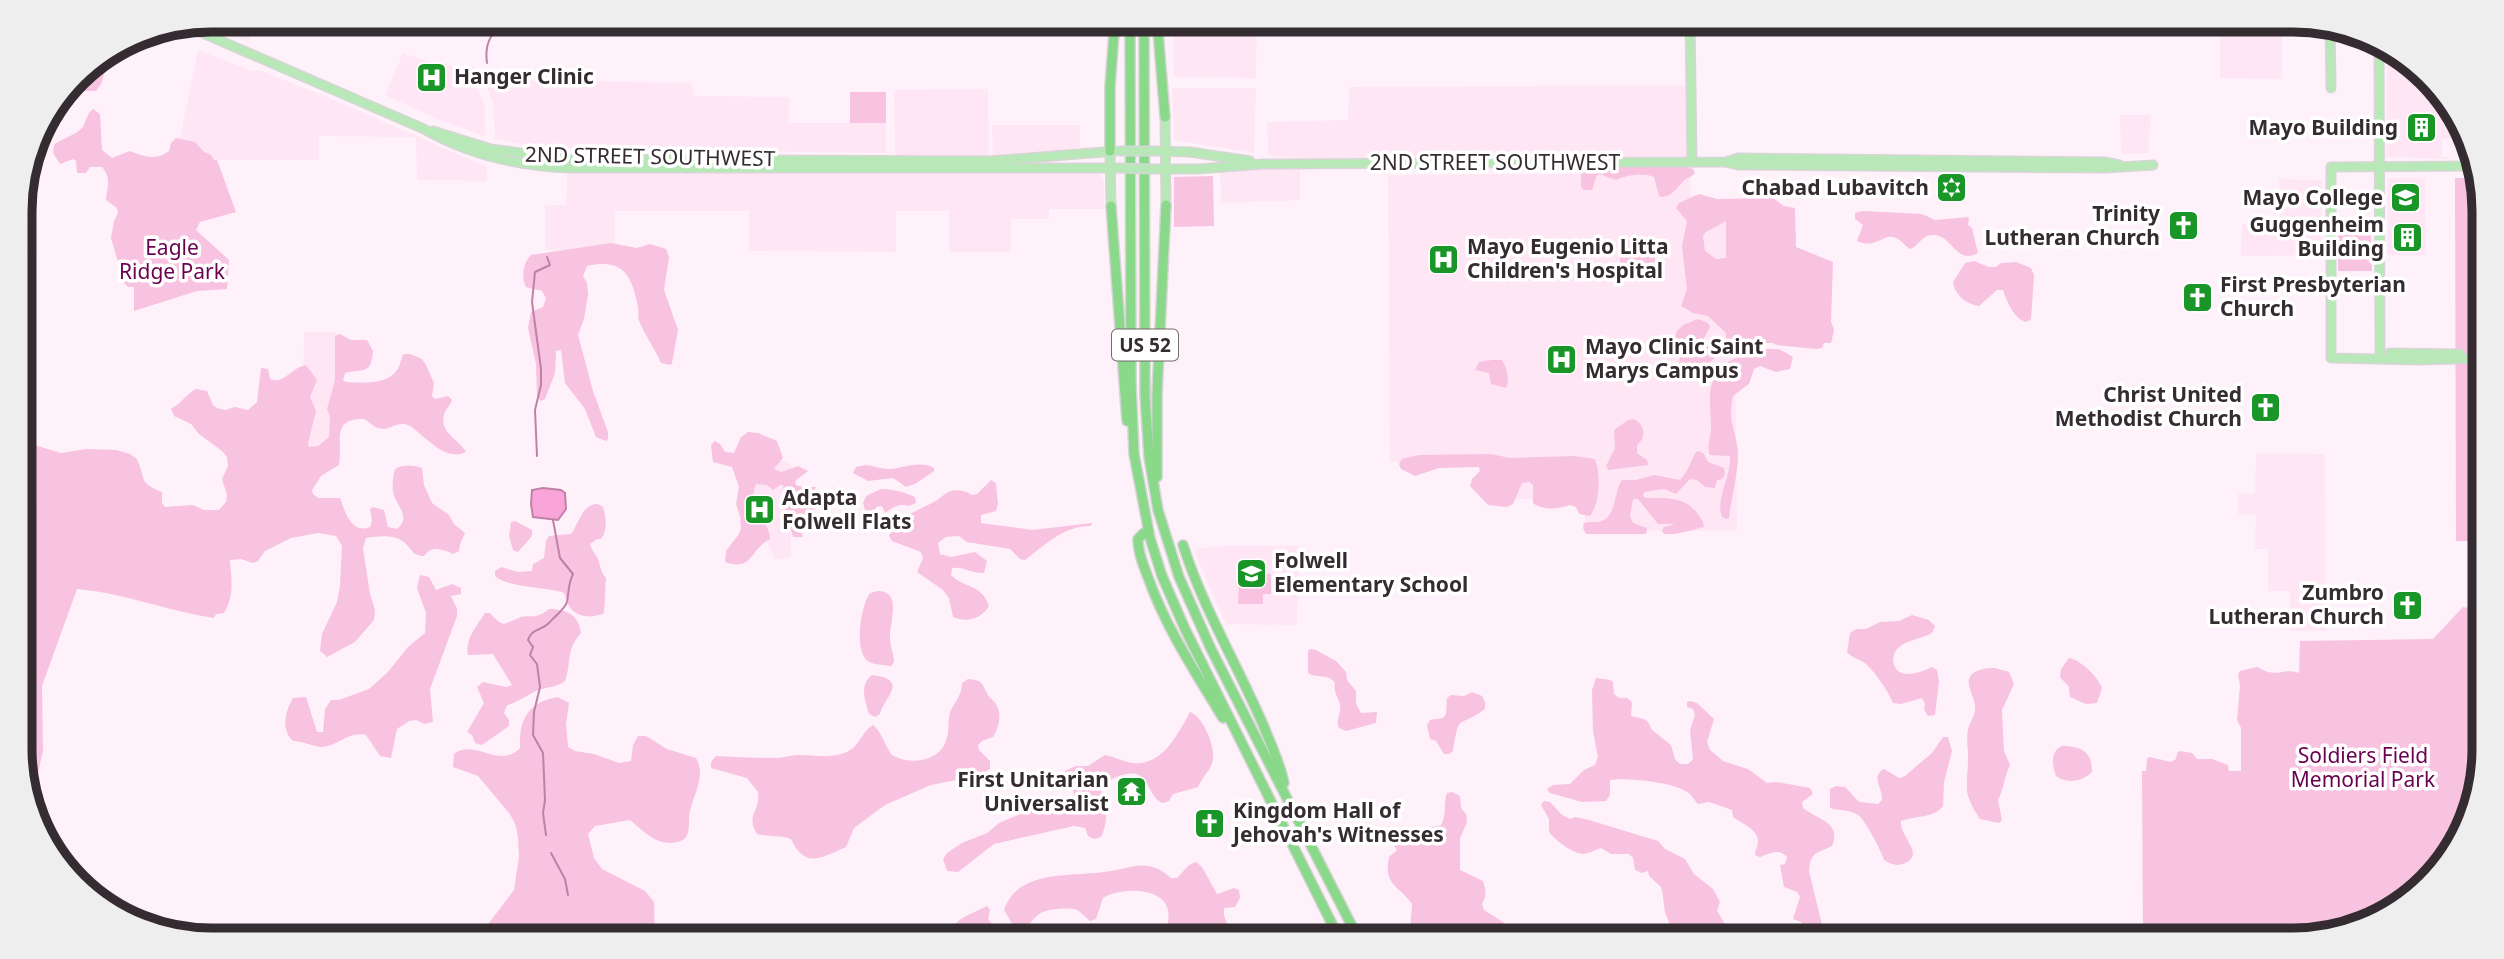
<svg xmlns="http://www.w3.org/2000/svg" width="2504" height="959" font-family="'Noto Sans',sans-serif">
<style>
.built{fill:#ffe6f4}
.green{fill:#f8c2e1;fill-rule:evenodd}
.water{fill:#faa5d9;stroke:#bf81a7;stroke-width:2}
.lines{fill:none;stroke-linecap:round;stroke-linejoin:round}
.stream{stroke:#bf81a7;stroke-width:2}
.major-casing{stroke:#d7d5d6;stroke-width:11}
.highway-casing{stroke:#d7d5d6;stroke-width:12}
.major{stroke:#b9e8b8;stroke-width:8}
.highway{stroke:#8ad889;stroke-width:9}
.major-bridge-casing{stroke:#d7d5d6;stroke-width:11;stroke-linecap:butt}
.major-bridge{stroke:#b9e8b8;stroke-width:8}
.labels{text-anchor:middle;stroke-width:7;stroke-linejoin:round;paint-order:stroke}
.shield{fill:#fff;stroke:#726b6f;stroke-width:2}
.shield-label{font-size:19px;font-weight:bold;fill:#352c31}
.poi-label{font-size:21px;font-weight:bold;fill:#352c31;stroke:#fff;text-anchor:end}
.street-label{font-size:21px;fill:#352c31;stroke:#fff}
.park-label{font-size:21px;fill:#69014e;stroke:#fff}
.rim{fill:none;stroke:#352c31;stroke-width:9}
</style>
<rect width="100%" height="100%" fill="#fff1f9"/>
<g class="built">
<polygon points="211,19 257,19 248,42 211,26"/>
<polygon points="1173,19 1257,19 1256,78 1174,77"/>
<polygon points="2220,19 2282,19 2282,79 2220,78"/>
<polygon points="198,50 252,71 259,70 322,95 487,167 487,181 417,180 416,137 319,136 319,160 214,160 178,147"/>
<polygon points="2387,52 2445,94 2458,126 2458,139 2442,139 2442,156 2453,159 2386,157"/>
<polygon points="403,53 440,66 473,66 475,84 485,106 485,136 444,122 385,95"/>
<polygon points="514,80 692,83 694,96 789,97 789,123 886,123 886,153 547,148 495,139 493,103 487,87 498,82"/>
<polygon points="1689,85 1688,158 1308,158 1275,157 1268,153 1267,122 1348,120 1349,87"/>
<polygon points="1172,88 1256,88 1254,153 1174,140"/>
<polygon points="988,89 989,158 895,159 894,90"/>
<polygon points="2120,115 2151,115 2148,154 2121,154"/>
<polygon points="992,125 1080,125 1080,147 1058,152 993,157"/>
<polygon points="1300,168 1300,200 1221,203 1220,169"/>
<polygon points="567,172 1097,172 1104,180 1104,209 1049,209 1049,219 1011,219 1011,252 949,252 949,211 896,211 896,252 749,251 749,211 615,211 615,250 545,250 545,205 566,205"/>
<polygon points="1690,173 1691,217 1726,217 1726,342 1734,343 1735,348 1737,531 1585,530 1585,499 1483,499 1482,462 1390,462 1388,175"/>
<polygon points="2388,178 2425,178 2426,255 2387,255"/>
<polygon points="2279,179 2322,180 2321,255 2241,256 2242,224 2280,222"/>
<polygon points="304,332 336,332 336,456 264,456 303,387"/>
<polygon points="2256,453 2322,454 2325,456 2326,631 2290,631 2290,591 2268,591 2268,549 2255,549 2256,515 2238,514 2238,494 2255,493"/>
<polygon points="745,461 786,461 791,465 791,557 775,560 762,531 755,531"/>
<polygon points="1225,546 1299,546 1297,625 1226,624 1196,555 1196,548"/>
</g>
<g class="green">
<polygon points="111,50 101,84 96,91 83,91 78,75 84,67"/>
<rect x="850" y="92" width="36" height="31"/>
<path d="M93 109 100 114 102 150 112 158 130 151C144 157 156 161 169 151L171 143 176 138 195 142 204 152 211 155 214 160H217L236 212 200 222 196 230 229 260 227 289 197 291 134 311V287H128L124 283 111 238 114 221 118 213 117 208 106 200C107 186 112 179 102 167H90L86 173H77L76 161 73 159 60 164 53 153 54 145C62 138 74 136 81 129 87 123 85 115 93 109Z"/>
<path d="M1598 164 1683 165 1693 169 1695 173C1693 176 1689 177 1686 179 1677 186 1675 195 1662 197L1659 196 1654 177C1644 172 1625 175 1616 180L1599 174 1596 177 1592 190H1584L1581 187V174Z"/>
<polygon points="1213,176 1214,226 1174,227 1174,177"/>
<polygon points="2455,178 2469,178 2470,541 2456,541"/>
<path d="M1699 194 1717 199 1773 198 1784 206 1795 208 1796 247 1833 262 1831 321 1834 330 1831 343H1824L1822 348 1816 349 1776 345 1773 343H1726V333L1708 316 1693 313 1681 306 1687 289 1682 246 1687 221 1676 208 1679 203ZM1726 221V258L1716 259 1705 251 1703 236 1706 232Z"/>
<path d="M1863 211 1922 214 1935 220 1969 217 1968 225 1972 228 1978 253C1956 265 1953 236 1934 235 1922 234 1919 246 1910 249 1905 246 1901 240 1896 238 1884 232 1876 250 1857 241L1863 225 1855 219V213Z"/>
<polygon points="2371,228 2372,271 2338,271 2338,229"/>
<path d="M1636 238C1652 244 1661 265 1656 280L1640 279 1622 273 1618 247 1621 242Z"/>
<path d="M611 243 637 248 650 244 666 249 669 257 664 290 678 330 672 363 671 365 661 363C655 349 646 337 640 323 637 318 639 313 638 307 632 275 623 258 587 266L583 276 587 283 588 295 584 319 578 335 593 391 608 432V439L606 441 596 437 585 409 565 383 561 350 556 351 555 373 545 399 541 401 537 397 536 364 528 328 531 312 543 307 546 298 542 291 526 287C521 277 523 263 531 255Z"/>
<path d="M1974 261 1989 267H1996L2001 263 2016 262 2031 268 2034 275 2031 320 2025 322C2013 317 2007 302 2003 290H1997L1979 306C1967 304 1955 296 1953 282L1965 263Z"/>
<polygon points="1698,319 1708,323 1710,327 1703,340 1704,346 1712,348 1721,345 1724,349 1705,367 1689,374 1679,366 1680,354 1674,340 1677,331 1683,325"/>
<path d="M340 334 351 340H367L373 351C371 376 363 368 345 373L343 380 346 382C362 383 387 385 397 370 401 365 400 359 404 354H410L422 359 426 365 434 383 432 396 435 399 448 396 452 400C450 407 445 409 444 415 439 433 459 439 466 452 445 462 426 437 410 426 398 419 389 432 378 428 372 426 370 422 364 419 330 418 343 442 339 465L321 476 312 490 313 494 318 498H340C345 511 351 535 370 527L372 520 370 509 373 507 384 510 388 527 397 529C412 517 396 506 393 492 392 484 393 476 395 469 402 464 414 465 422 468L424 485 432 503 449 515 454 524 465 533 460 544 459 551 453 554C442 549 432 545 424 556 413 556 413 551 406 544 396 534 379 536 366 538L363 548 370 594 375 610 374 620 355 642 327 657 320 651 322 634 337 602 340 586 342 546 336 536 318 533 291 538 265 551 258 561 253 563 241 559 230 560C231 579 235 595 224 613L216 614 214 618C167 611 124 593 77 589L42 686 43 751 37 778H23L21 441 61 453 86 449 116 450 130 454 136 458C147 477 136 482 162 492V503L165 507 193 505 204 510H219L226 502 227 495 222 479 228 466 227 457 222 451 199 434 191 424 174 416 171 409C182 403 186 394 196 389L207 391 213 405 217 408 225 410 235 407 248 410 257 402 261 368 268 369 270 379C284 385 292 367 306 365L317 380 310 397 316 411 308 443 309 447 318 446 329 437 330 417 327 409 335 380V336Z"/>
<path d="M1749 349H1779L1793 357 1790 369 1776 372 1760 366 1754 369 1749 384 1733 396C1728 421 1733 422 1737 445 1741 464 1731 497 1729 518L1726 519 1722 517C1715 500 1731 477 1730 456L1710 455C1706 445 1711 438 1711 428 1711 400 1703 381 1730 361 1737 356 1743 356 1749 349Z"/>
<path d="M1492 360H1502C1507 368 1510 379 1506 388L1491 384 1489 373 1475 370 1479 362Z"/>
<path d="M1634 419C1645 425 1647 437 1637 445V453L1647 460 1648 465 1608 470 1606 466 1615 448 1614 430 1628 420Z"/>
<path d="M748 432 758 433 777 441 783 458 774 469 781 472 798 466 808 471 796 480 795 484 798 486 816 487 812 498 815 508 812 516 802 517 798 520 803 537H793L787 517 783 485H780L773 490 767 485 756 484C745 511 770 520 770 539 750 549 753 572 725 562L726 551 739 534 741 528 740 516 736 504 739 487 732 467 713 462 711 445 715 441 720 444 725 452 734 453 741 437Z"/>
<path d="M1699 451 1704 454 1708 462 1724 468 1725 475 1722 479 1717 480 1715 488 1705 487 1697 480 1690 479 1676 494 1664 489 1644 492 1643 496 1646 498C1665 498 1685 496 1697 513 1701 519 1703 519 1704 527 1691 530 1677 535 1664 534L1662 531 1664 527 1675 524H1658L1638 499H1633L1630 516 1633 523 1647 528 1646 534H1586L1583 528 1584 523C1590 521 1596 523 1602 521 1617 515 1614 490 1622 480H1636L1654 475 1680 480C1689 471 1690 462 1696 452Z"/>
<path d="M1491 454 1510 458 1574 456 1595 459C1601 475 1600 503 1590 516L1579 514 1576 507 1570 505C1558 509 1543 511 1533 503V485L1529 482 1522 483 1513 504 1507 507 1488 505 1470 486 1472 479 1480 471 1479 467 1439 468 1415 476 1401 469 1399 464 1402 459 1419 455Z"/>
<path d="M866 465C874 466 882 469 889 469 904 468 921 460 934 468V471L915 484 906 487 893 478 868 481 853 473 856 467Z"/>
<path d="M991 480 996 483 998 504 996 511 981 515V523L1032 530 1092 523 1091 526C1063 526 1045 545 1025 560L1020 559 1010 549 967 542 959 536 946 537 938 543 940 554 951 557 975 552 987 561 984 573C973 574 963 566 952 568L951 575C965 589 981 583 989 606 981 619 967 623 953 617L949 598 943 590 917 572 923 558 921 552 892 541 889 536C897 517 915 512 932 503 939 500 944 493 951 491 958 489 966 491 972 495L977 494Z"/>
<path d="M881 489C892 489 905 492 915 497L916 503 909 506C899 503 893 507 885 513L882 506 876 507 873 517H867L863 503 866 496Z"/>
<path d="M598 504 603 507C606 517 608 530 601 539H597L590 544C592 551 595 553 598 559 601 567 600 571 606 578L604 613C592 619 575 618 568 604 566 601 566 597 564 593 547 587 508 588 495 576V571L501 567 518 572 532 571 533 564 544 558 546 541 549 536 571 534C580 522 582 504 598 504Z"/>
<polygon points="515,521 532,530 532,536 518,552 513,550 509,536 511,522"/>
<path d="M2471 552H2484L2485 748 2474 810 2410 900 2305 939H2143L2142 771H2146L2147 758 2150 757 2171 762 2176 759 2177 753 2180 751 2192 753 2197 759H2212L2228 765 2229 771H2241V728L2237 720 2240 686 2238 674 2240 671 2257 667C2261 669 2264 671 2268 672 2279 675 2287 668 2299 673L2300 641 2433 639 2463 607 2467 608 2471 597Z"/>
<polygon points="1262,574 1271,574 1271,594 1263,594 1263,604 1238,604 1239,581 1262,582"/>
<path d="M420 575 429 577 436 590 452 584 461 588V594L451 596 457 609V616L430 689 433 722 424 724 416 720 409 721 397 729 391 758 380 756 366 735C347 731 338 747 321 747 312 746 303 741 293 741 281 730 285 711 293 698L306 697 317 732H323L325 709 331 700H339L369 689 388 672 408 647 425 633 426 613 417 588Z"/>
<path d="M878 591C903 591 889 624 890 639 890 646 894 654 894 662L891 666C885 665 875 665 869 662 853 652 861 605 870 593Z"/>
<path d="M549 609C566 609 579 615 581 633 565 651 572 662 565 681 557 687 548 687 538 690 527 695 519 702 507 705L504 713 509 720V726L482 745 475 743 472 735 467 732 484 703 477 687 483 682 506 687 512 685 493 654 468 655C465 638 477 626 485 613H490C505 630 504 623 521 617 526 615 533 618 539 615 543 614 546 611 549 609Z"/>
<path d="M1912 615 1929 620 1935 626 1932 633C1922 639 1905 640 1897 649 1894 653 1892 659 1894 664 1898 681 1922 672 1932 667L1937 670 1939 681 1935 715 1928 716 1924 710 1925 704 1922 698 1901 704 1893 703C1888 691 1876 673 1866 664 1859 658 1853 659 1847 652L1850 633 1856 629H1866L1880 622 1899 621Z"/>
<path d="M1310 649 1316 650 1336 661 1346 672 1347 680 1356 691V704L1361 713 1377 712 1376 723 1346 731 1339 728C1335 719 1342 714 1340 705 1338 696 1333 692 1335 683 1328 673 1317 679 1308 673V651Z"/>
<path d="M2069 658C2081 660 2098 677 2102 688L2097 703 2086 704 2070 697 2069 687 2060 677 2061 669Z"/>
<path d="M1995 668 2009 672 2014 684 2002 710 2004 751 2010 765C2004 777 2004 789 1998 800L2002 820 1999 823 1980 819C1961 790 1968 788 1968 757 1968 745 1966 742 1968 729 1970 722 1975 716 1975 708 1976 699 1965 685 1970 677 1974 669 1988 668 1995 668Z"/>
<path d="M872 675C910 680 885 696 880 714L875 717 869 714C865 700 859 685 872 675Z"/>
<path d="M1596 678 1610 680 1613 682 1614 694 1619 698H1627L1632 702 1631 716 1644 719 1648 722 1652 730 1671 745 1675 759 1680 764H1688L1693 759 1690 730 1695 715 1693 709 1687 707V702L1690 701 1697 703 1714 719 1707 742 1710 750 1723 761 1748 769 1767 783 1776 782 1810 788 1813 794 1802 802 1803 808C1818 820 1842 822 1832 846 1817 854 1811 850 1809 871L1823 929 1812 937 1807 935 1801 922 1793 919 1800 897 1797 892 1784 887 1780 865 1785 864 1787 857C1779 848 1770 853 1760 857L1755 855C1755 851 1757 847 1758 843 1759 829 1742 824 1733 817L1732 810 1709 802 1698 804C1694 800 1692 795 1687 792 1674 782 1625 777 1610 780V795L1606 801 1582 802 1550 793 1547 789 1553 785 1570 784 1584 770 1595 765 1598 757 1593 731 1592 690Z"/>
<path d="M968 679C983 680 982 684 988 695 990 699 994 700 996 704 1002 714 999 728 993 737L982 741 978 745 979 750 990 761V769L977 776 931 785 885 805 854 828 846 847C821 858 805 869 791 839 779 835 768 837 757 834 745 815 761 811 758 792L747 778 711 768V762L716 756C736 757 756 758 776 758 784 758 791 755 798 755 814 755 831 759 847 752 861 745 861 732 873 725 884 734 887 753 894 756 911 766 940 760 946 741 950 732 947 722 950 713 954 701 961 699 962 683Z"/>
<path d="M1472 692 1482 696 1485 702V709C1456 730 1460 711 1453 751L1449 754H1444L1436 741 1430 739 1427 725 1430 720 1443 718 1446 714 1447 698 1451 695 1464 696Z"/>
<path d="M558 697 569 703 566 724 568 747 575 751 594 754 619 763 631 761 633 745 638 736H646L667 749 696 758C706 776 694 793 690 811 688 818 690 825 688 832 687 838 683 841 677 842 658 847 643 831 630 820L595 826 588 834 594 858 602 869 645 891 654 902 655 940H568L558 933 550 934 534 926 527 929 519 940H476L514 890 519 856 518 838 516 826 510 814 478 776 453 767 454 754C474 738 499 770 520 748 519 719 528 702 558 697Z"/>
<path d="M1190 712C1204 717 1217 750 1212 763 1210 771 1202 777 1198 787L1173 794 1169 801 1163 803C1145 797 1152 764 1119 776 1111 779 1106 782 1101 790 1107 806 1109 820 1101 837L1094 839 1088 836 1085 828 1074 826 994 844 958 872 947 871 943 859 947 853 962 843 987 833 999 823 1039 806 1069 804 1075 798 1072 786 1065 776V771L1076 766H1088L1105 755C1114 757 1123 761 1132 763 1162 767 1178 734 1190 712Z"/>
<path d="M1943 737H1948L1952 751 1944 782 1943 806C1932 819 1917 815 1901 821 1898 835 1926 854 1905 863 1897 867 1891 864 1884 860 1882 852 1864 818 1858 815 1849 809 1839 811 1830 808V789L1836 786 1845 787 1859 802 1878 804 1882 800C1883 788 1870 777 1884 769L1899 778 1905 776 1932 753Z"/>
<path d="M2062 746C2082 746 2092 752 2092 772 2081 782 2068 784 2056 776 2052 765 2050 751 2062 746Z"/>
<path d="M1452 792 1460 796 1461 808 1466 814 1467 822 1460 838V870L1483 881C1486 891 1487 895 1482 904L1484 910 1503 922 1512 940H1420C1406 929 1412 919 1412 904 1399 885 1383 886 1389 857L1397 850 1390 839V832L1393 830 1414 832 1441 825C1447 815 1443 804 1447 793Z"/>
<path d="M1544 801 1550 802 1562 815 1570 819 1575 817 1589 820 1658 841 1665 849 1685 859 1694 874 1713 889 1720 902 1717 911C1724 920 1726 930 1732 939H1666C1675 921 1665 922 1664 905 1663 899 1663 893 1661 887L1649 876 1648 871 1642 873 1635 870 1633 858 1629 854H1611L1601 848C1595 850 1589 853 1584 854 1573 854 1555 840 1549 832V819L1541 805Z"/>
<path d="M1196 862 1202 867 1217 894 1234 888 1239 890 1240 898 1235 907 1224 908C1222 922 1232 927 1237 940H1163C1166 929 1171 918 1167 907 1159 886 1118 888 1103 898L1096 919 1090 921C1086 918 1081 912 1077 910 1069 907 1050 909 1043 912 1029 918 1033 930 1014 927L1004 910C1018 869 1070 877 1104 872 1131 869 1147 856 1171 878H1177L1189 865Z"/>
<path d="M987 906 990 910 988 919 995 928V940H950C951 917 971 915 987 906Z"/>
</g>
<polygon class="water" points="543,488 561,490 565,493 566,509 558,520 533,517 531,504 532,490"/>
<g class="lines">
<g class="stream">
<path d="M487 63C484 42 492 31 509 19"/>
<polyline points="537,456 535,410 541,385 541,369 532,302 535,272 550,265 547,257"/>
<path d="M546 835 543 813 545 800 543 753 533 735 534 712 540 687 537 664 530 655 533 647 528 640C532 628 541 631 549 623 554 617 565 609 567 602 569 592 568 584 573 574L560 558 553 520"/>
<polyline points="551,853 565,879 568,895"/>
</g>
<defs>
<g id="major">
<polyline points="1690,19 1692,162"/>
<path d="M184 25 424 129C469 155 518 166 570 168H1119"/>
<polyline points="2330,25 2331,88"/>
<polyline points="2379,47 2380,358"/>
<polyline points="1165,117 1166,205"/>
<polyline points="433,131 491,149 564,159 990,161 1116,151"/>
<polyline points="1110,151 1111,206"/>
<polyline points="1153,151 1190,152 1250,161"/>
<polyline points="1726,162 1738,165 2105,168 2153,165"/>
<polyline points="2475,166 2331,167 2331,358 2420,360 2484,358"/>
<polyline points="1153,169 1198,169 1263,164 1726,162 1738,158 2105,162 2119,165"/>
<polyline points="2389,353 2460,354"/>
</g>
<g id="highway">
<polyline points="1130,19 1131,383 1134,454 1150,538 1162,576 1185,629 1340,940"/>
<polyline points="1144,19 1145,395 1149,457 1158,510 1179,577 1211,649 1359,940"/>
<polyline points="1157,19 1165,117"/>
<polyline points="1110,151 1110,87 1115,19"/>
<polyline points="1111,206 1127,421"/>
<polyline points="1157,477 1157,394 1166,205"/>
<path d="M1144 533 1138 539C1138 553 1144 567 1149 580 1167 630 1196 673 1223 718"/>
<path d="M1183 545C1203 608 1238 666 1264 727 1271 745 1280 763 1284 783"/>
</g>
</defs>
<use href="#major" class="major-casing"/>
<use href="#highway" class="highway-casing"/>
<use href="#major" class="major"/>
<use href="#highway" class="highway"/>
<defs>
<g id="major-bridge">
<polyline points="1119,151 1153,151"/>
<polyline points="1119,168 1153,169"/>
</g>
</defs>
<use href="#major-bridge" class="major-bridge-casing"/>
<use href="#major-bridge" class="major-bridge"/>
</g>
<defs>
<symbol id="hospital-square" viewBox="-11 -11 22 22"><rect x="-9" y="-9" width="18" height="18" rx="4" fill="#1a9628" stroke="#fff"/><path d="M-5-5h3v3.5h4V-5h3V5h-3V1.5h-4V5h-3Z" fill="#fff"/></symbol>
<symbol id="building-square" viewBox="-11 -11 22 22"><rect x="-9" y="-9" width="18" height="18" rx="4" fill="#1a9628" stroke="#fff"/><path d="M-4-6H4V6H1V3H-1V6H-4ZM-2.5-4.3h1.7v1.8h-1.7ZM.8-4.3h1.7v1.8H.8ZM-2.5-1h1.7V.8h-1.7ZM.8-1h1.7V.8H.8Z" fill="#fff"/></symbol>
<symbol id="synagogue-square" viewBox="-11 -11 22 22"><rect x="-9" y="-9" width="18" height="18" rx="4" fill="#1a9628" stroke="#fff"/><path d="M0-6.5L5.6 3.2H-5.6ZM0 6.5L5.6-3.2H-5.6Z" fill="#fff"/></symbol>
<symbol id="university-square" viewBox="-11 -11 22 22"><rect x="-9" y="-9" width="18" height="18" rx="4" fill="#1a9628" stroke="#fff"/><path d="M0-5L7-2L0 1L-7-2ZM-4 1L0 2.5L4 1V4Q0 6-4 4Z" fill="#fff"/></symbol>
<symbol id="church-square" viewBox="-11 -11 22 22"><rect x="-9" y="-9" width="18" height="18" rx="4" fill="#1a9628" stroke="#fff"/><path d="M-1.2-6h2.4v3.5h3.3v2.4h-3.3V6h-2.4V-.1h-3.3v-2.4h3.3Z" fill="#fff"/></symbol>
<symbol id="school-square" viewBox="-11 -11 22 22"><rect x="-9" y="-9" width="18" height="18" rx="4" fill="#1a9628" stroke="#fff"/><path d="M0-5L7-2L0 1L-7-2ZM-4 1L0 2.5L4 1V4Q0 6-4 4Z" fill="#fff"/></symbol>
<symbol id="temple-square" viewBox="-11 -11 22 22"><rect x="-9" y="-9" width="18" height="18" rx="4" fill="#1a9628" stroke="#fff"/><path d="M0-6L5-2H3V0L6.5 2.5H4V6H1.5V3h-3V6H-4V2.5H-6.5L-3 0V-2H-5Z" fill="#fff"/></symbol>
</defs>
<g fill-rule="evenodd">
<use href="#hospital-square" x="414" y="60" width="35" height="35"/>
<use href="#building-square" x="2404" y="110" width="35" height="35"/>
<use href="#synagogue-square" x="1934" y="170" width="35" height="35"/>
<use href="#university-square" x="2388" y="180" width="35" height="35"/>
<use href="#church-square" x="2166" y="208" width="35" height="35"/>
<use href="#building-square" x="2390" y="220" width="35" height="35"/>
<use href="#hospital-square" x="1426" y="242" width="35" height="35"/>
<use href="#church-square" x="2180" y="280" width="35" height="35"/>
<use href="#hospital-square" x="1544" y="342" width="35" height="35"/>
<use href="#church-square" x="2248" y="390" width="35" height="35"/>
<use href="#hospital-square" x="742" y="492" width="35" height="35"/>
<use href="#school-square" x="1234" y="556" width="35" height="35"/>
<use href="#church-square" x="2390" y="588" width="35" height="35"/>
<use href="#temple-square" x="1114" y="774" width="35" height="35"/>
<use href="#church-square" x="1192" y="806" width="35" height="35"/>
</g>
<g class="labels">
<rect class="shield" x="1112" y="329.5" width="66" height="31" rx="5"/>
<g class="shield-label">
<text x="1145" y="352">US 52</text>
</g>
<g class="poi-label">
<text x="454" y="84" text-anchor="start">Hanger Clinic</text>
<text x="2398" y="135">Mayo Building</text>
<text x="1929" y="195">Chabad Lubavitch</text>
<text x="2383" y="205">Mayo College</text>
<text x="2160" y="221">Trinity<tspan x="2160" dy="24">Lutheran Church</tspan></text>
<text x="2384" y="232">Guggenheim<tspan x="2384" dy="24">Building</tspan></text>
<text x="1467" y="254" text-anchor="start">Mayo Eugenio Litta<tspan x="1467" dy="24">Children's Hospital</tspan></text>
<text x="2220" y="292" text-anchor="start">First Presbyterian<tspan x="2220" dy="24">Church</tspan></text>
<text x="1585" y="354" text-anchor="start">Mayo Clinic Saint<tspan x="1585" dy="24">Marys Campus</tspan></text>
<text x="2242" y="402">Christ United<tspan x="2242" dy="24">Methodist Church</tspan></text>
<text x="782" y="505" text-anchor="start">Adapta<tspan x="782" dy="24">Folwell Flats</tspan></text>
<text x="1274" y="568" text-anchor="start">Folwell<tspan x="1274" dy="24">Elementary School</tspan></text>
<text x="2384" y="600">Zumbro<tspan x="2384" dy="24">Lutheran Church</tspan></text>
<text x="1109" y="787">First Unitarian<tspan x="1109" dy="24">Universalist</tspan></text>
<text x="1233" y="818" text-anchor="start">Kingdom Hall of<tspan x="1233" dy="24">Jehovah's Witnesses</tspan></text>
</g>
<g class="street-label">
<text transform="translate(650 157) rotate(1)" y="7">2ND STREET SOUTHWEST</text>
<text x="1495" y="170">2ND STREET SOUTHWEST</text>
</g>
<g class="park-label">
<text x="172" y="255">Eagle<tspan x="172" dy="24">Ridge Park</tspan></text>
<text x="2363" y="763">Soldiers Field<tspan x="2363" dy="24">Memorial Park</tspan></text>
</g>
</g>
<path d="M0 0H2504V959H0ZM211 32H2293A179 179 0 0 1 2472 211V749A179 179 0 0 1 2293 928H211A179 179 0 0 1 32 749V211A179 179 0 0 1 211 32Z" fill="#efeeef" fill-rule="evenodd"/>
<path class="rim" d="M211 32H2293A179 179 0 0 1 2472 211V749A179 179 0 0 1 2293 928H211A179 179 0 0 1 32 749V211A179 179 0 0 1 211 32Z"/>
</svg>
